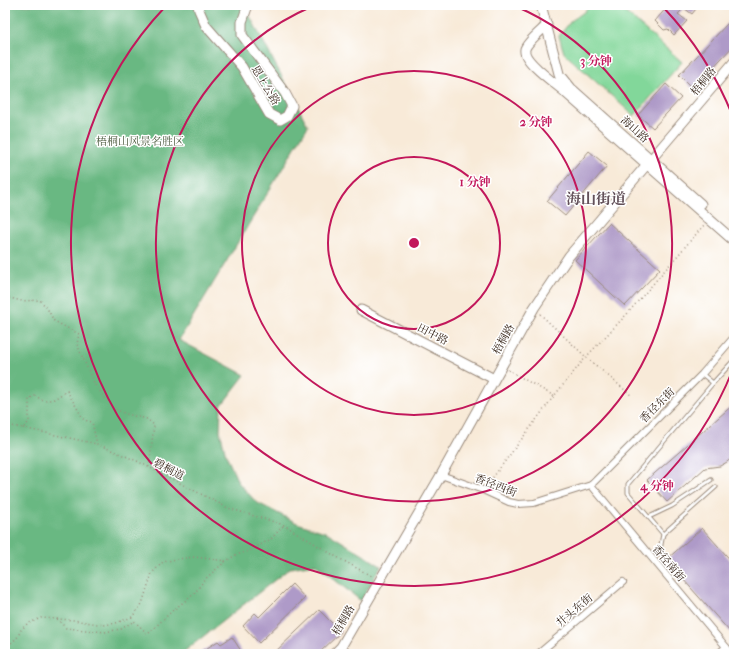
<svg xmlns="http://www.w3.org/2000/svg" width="739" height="659" font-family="'IM FELL French Canon','Noto Serif SC',serif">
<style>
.green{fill:#82d79a;stroke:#5e805c}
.forest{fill:#69b882;stroke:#527150}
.building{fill:#ae9ac8}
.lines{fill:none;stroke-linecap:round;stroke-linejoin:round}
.lane-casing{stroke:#9a8a7b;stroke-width:5}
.street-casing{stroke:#9a8a7b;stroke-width:8}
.secondary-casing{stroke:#9a8a7b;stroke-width:11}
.path{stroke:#9a8a7b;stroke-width:1.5;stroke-dasharray:1 3;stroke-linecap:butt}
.lane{stroke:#fff;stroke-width:3}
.street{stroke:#fff;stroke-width:6}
.secondary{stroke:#fff;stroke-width:9}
.ring{fill:none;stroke:#c2185b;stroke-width:2}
.labels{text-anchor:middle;stroke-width:3;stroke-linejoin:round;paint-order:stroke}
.street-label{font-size:11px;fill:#3b2a1e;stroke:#fff}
.park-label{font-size:11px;fill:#505e43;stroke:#fff}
.district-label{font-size:15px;font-weight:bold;fill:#63515a;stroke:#fff}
.centre{fill:#c2185b;stroke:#fff;stroke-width:2}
.ring-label{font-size:12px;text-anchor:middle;font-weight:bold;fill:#c2185b;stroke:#fff;stroke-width:3;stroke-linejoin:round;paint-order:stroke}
</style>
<rect width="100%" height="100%" fill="#fff"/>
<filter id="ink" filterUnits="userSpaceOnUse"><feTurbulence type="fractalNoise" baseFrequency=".025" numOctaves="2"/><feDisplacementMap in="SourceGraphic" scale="8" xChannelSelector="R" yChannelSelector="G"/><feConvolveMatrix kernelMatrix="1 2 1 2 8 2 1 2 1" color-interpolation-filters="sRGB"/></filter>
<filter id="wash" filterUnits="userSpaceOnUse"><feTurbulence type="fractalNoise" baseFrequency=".012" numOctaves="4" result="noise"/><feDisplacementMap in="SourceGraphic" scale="16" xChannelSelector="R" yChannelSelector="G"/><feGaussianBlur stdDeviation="0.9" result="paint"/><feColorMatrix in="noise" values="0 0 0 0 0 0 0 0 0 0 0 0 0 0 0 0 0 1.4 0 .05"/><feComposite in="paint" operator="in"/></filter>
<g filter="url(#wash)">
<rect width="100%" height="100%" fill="#f8ead8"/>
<polygon class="green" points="590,5 617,5 682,62 634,116 564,53 559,36 571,21 584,12"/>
<polygon class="forest" points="5,5 244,5 308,126 179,340 245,375 221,406 220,431 226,455 238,482 256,502 297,523 328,533 381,566 361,601 315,564 290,568 181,654 5,654"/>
<g id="blocks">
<g class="building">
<polygon points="669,5 699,5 692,14 684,8 678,14 687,21 674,35 668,29 664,30 655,21"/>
<polygon points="728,23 734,29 734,45 693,89 679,75"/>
<polygon points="666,84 681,98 653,128 638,115"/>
<polygon points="589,151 607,166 565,216 547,201"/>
<polygon points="609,223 660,269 625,306 575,260"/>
<polygon points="734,404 734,456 727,462 720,466 705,468 667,502 647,480"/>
<polygon points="702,528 734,564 734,630 731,633 666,560"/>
<polygon points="292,584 305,598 259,643 243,626 255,613 259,617"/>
<polygon points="319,610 341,632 318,654 273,654"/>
<polygon points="232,637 243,654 198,654 218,641 221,644"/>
</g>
</g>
</g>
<g filter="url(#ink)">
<use href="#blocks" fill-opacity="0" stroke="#9a8a7b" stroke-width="1"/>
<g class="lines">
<defs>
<g id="lane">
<polyline points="702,374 713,383"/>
<polyline points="649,517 672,506 711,480"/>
<polyline points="663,534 628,493 628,484 713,383 734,360"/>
<polyline points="659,555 663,534 716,487"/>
</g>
<g id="street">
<polyline points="441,475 483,490 509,502 518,504 534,503 591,485 702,374 734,337"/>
<polyline points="591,485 732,654"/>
<polyline points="341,647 350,654"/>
<polyline points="538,654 623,582"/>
<polyline points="718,654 726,647"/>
</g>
<g id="secondary">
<polyline points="198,5 199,10 206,26 242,67 269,114 280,120 287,116 292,106 285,93 242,35 242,22 248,5"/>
<polyline points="541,5 562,85 566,93 734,241"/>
<path d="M547 25C541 31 527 42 525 49 522 61 556 84 565 92"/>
<polyline points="563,78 571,88 701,204"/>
<polyline points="361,310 494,379"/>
<polyline points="334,654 341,647 441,475 534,308 569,256 734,62"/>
</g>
</defs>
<use href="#lane" class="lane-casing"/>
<use href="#street" class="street-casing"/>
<use href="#secondary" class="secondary-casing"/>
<g class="path">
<polyline points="733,5 734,6"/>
<polyline points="5,297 22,301 40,300 47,308 54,321 79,334 77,344 81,354 95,385 113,408 126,414 147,419 154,425 149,467"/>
<polyline points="540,314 586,357 632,396"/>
<polyline points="508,370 554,396"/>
<polyline points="5,425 23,428 29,422 29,399 35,396 45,401 54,399 67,391 84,420 92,422 97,444 137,461 228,508 284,525 335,556 373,577"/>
<polyline points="23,428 97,444"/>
<polyline points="488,484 554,396 586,357 627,314 704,225"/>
<polyline points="57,619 66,628 105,632 121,629 134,621 148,634 172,611 194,594 205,579 226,561"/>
<polyline points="5,648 17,638 21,630 27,624 41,618 73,620 104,625 116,623 132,617 142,604 152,573 163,562 177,559 195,557 226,561 236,555 249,551 271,539 283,526"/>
</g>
<use href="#lane" class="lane"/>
<use href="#street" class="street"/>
<use href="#secondary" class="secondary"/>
</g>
</g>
<g class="ring">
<circle cx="414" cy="243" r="86"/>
<circle cx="414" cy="243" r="172"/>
<path d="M515 6A258 258 0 1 1 313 6"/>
<path d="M733 369A343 343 0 1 1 165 7M663 7A343 343 0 0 1 733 117"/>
</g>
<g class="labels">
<g class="street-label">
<text transform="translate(703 81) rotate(-51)" y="4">梧桐路</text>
<text transform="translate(266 85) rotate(59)" y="4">恩上公路</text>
<text transform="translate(635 129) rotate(42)" y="4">海山路</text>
<text transform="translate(433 334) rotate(27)" y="4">田中路</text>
<text transform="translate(503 339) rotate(-61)" y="4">梧桐路</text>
<text transform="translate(657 405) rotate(-45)" y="4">香径东街</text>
<text transform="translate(169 469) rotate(27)" y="4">碧桐道</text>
<text transform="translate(496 485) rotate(21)" y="4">香径西街</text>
<text transform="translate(669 563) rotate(50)" y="4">香径南街</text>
<text transform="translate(574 610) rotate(-40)" y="4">井头东街</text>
<text transform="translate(343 620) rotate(-60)" y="4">梧桐路</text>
</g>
<g class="park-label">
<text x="140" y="145">梧桐山风景名胜区</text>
</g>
<g class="district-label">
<text x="596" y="204">海山街道</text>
</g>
</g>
<circle cx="414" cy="243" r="6" class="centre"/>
<g class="ring-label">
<text x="596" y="65">3 分钟</text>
<text x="536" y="126">2 分钟</text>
<text x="475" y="186">1 分钟</text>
<text x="657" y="490">4 分钟</text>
</g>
<rect width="739" height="659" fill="none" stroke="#fff" stroke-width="20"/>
</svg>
